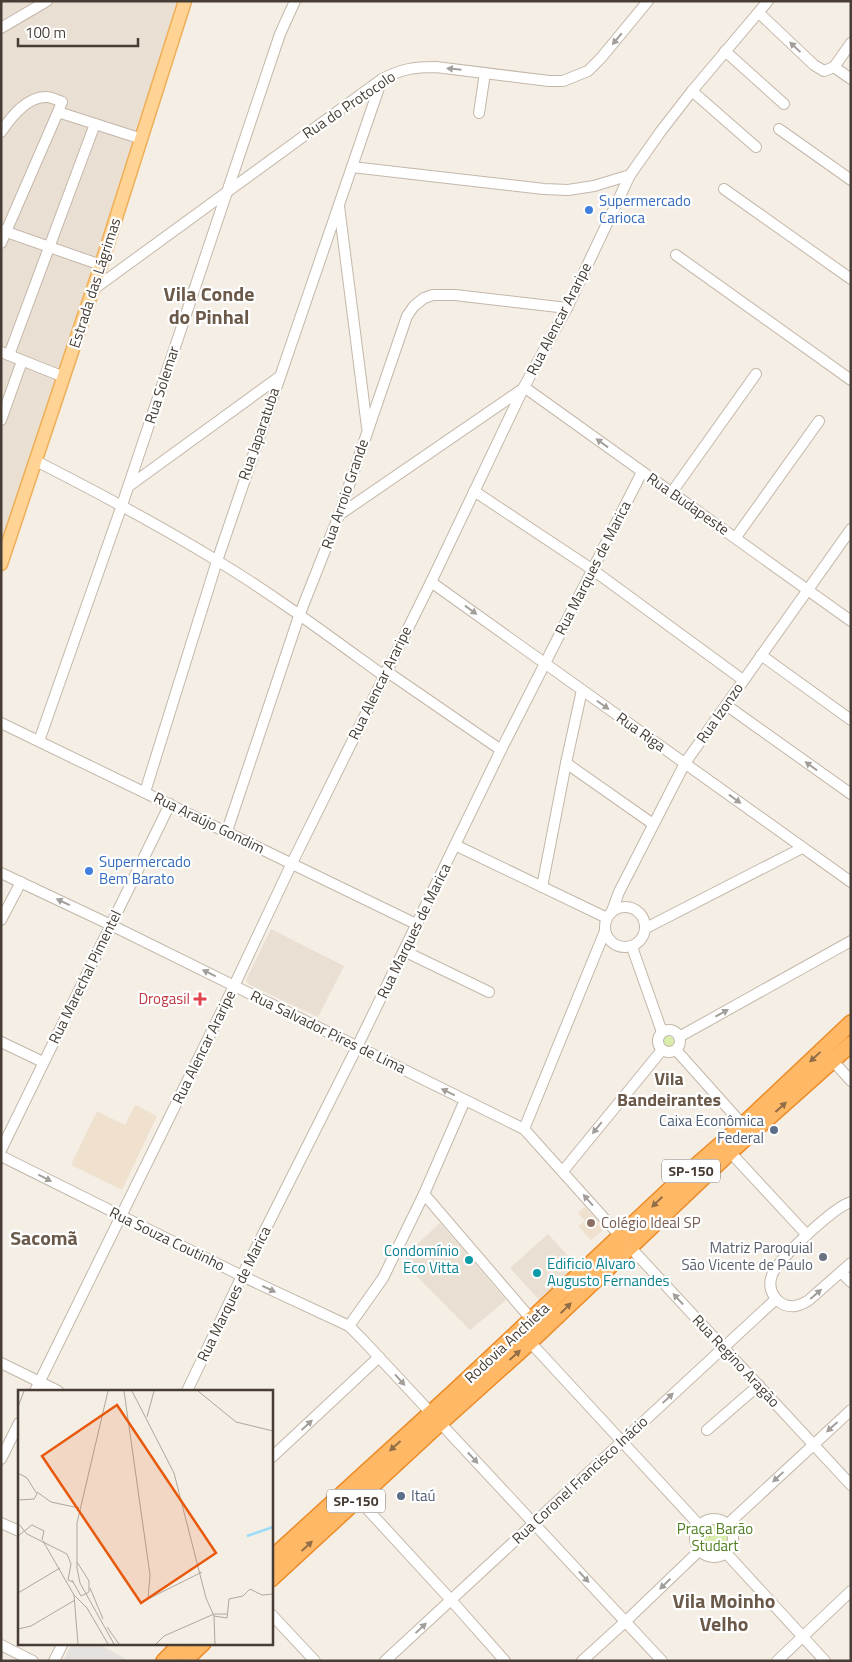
<svg xmlns="http://www.w3.org/2000/svg" width="852" height="1662" font-family="'Titillium Web',sans-serif">
<style>
.residential{fill:#e9dfd2}
.education{fill:#efe1cd}
.green{fill:#d7eda9}
.park{fill:url(#park-crowns)}
.parking{fill:#e4e1de}
.lines{fill:none;stroke-linecap:round;stroke-linejoin:round}
.minor-casing{stroke:#c4b7aa;stroke-width:12}
.major-casing{stroke:#efaf58;stroke-width:15}
.highway-casing{stroke:#ed8b27;stroke-width:18}
.minor{stroke:#fff;stroke-width:10}
.major{stroke:#ffd393;stroke-width:12}
.highway{stroke:#ffb865;stroke-width:15}
.oneway{fill:#a39e9a}
.oneway2{fill:#916e48}
.shop-dot{fill:#3f7fe0;stroke:#fff;stroke-width:2}
.health-dot{fill:#e0444e;stroke:#fff;stroke-width:2}
.service-dot{fill:#5c6f8a;stroke:#fff;stroke-width:2}
.education-dot{fill:#8d6e63;stroke:#fff;stroke-width:2}
.worship-dot{fill:#6b7280;stroke:#fff;stroke-width:2}
.culture-dot{fill:#0f9aa8;stroke:#fff;stroke-width:2}
.labels{text-anchor:middle;stroke-width:4.5;stroke-linejoin:round;paint-order:stroke}
.shield{fill:#fff;stroke:#7e7771;stroke-width:1}
.shield-label{font-size:14px;font-weight:bold;fill:#473d34}
.street-label{font-size:15px;fill:#473d34;stroke:#fff}
.shop-label{font-size:15px;fill:#366cbe;stroke:#fff;text-anchor:start}
.health-label{font-size:15px;fill:#be3a42;stroke:#fff;text-anchor:end}
.service-label{font-size:15px;fill:#4e5e75;stroke:#fff;text-anchor:end}
.education-label{font-size:15px;fill:#785e54;stroke:#fff;text-anchor:start}
.worship-label{font-size:15px;fill:#5b616d;stroke:#fff;text-anchor:end}
.culture-label{font-size:15px;fill:#0d838f;stroke:#fff;text-anchor:end}
.park-label{font-size:15px;fill:#507f21;stroke:#fff}
.quarter-label{font-size:18px;font-weight:bold;fill:#6b5a4a;stroke:#fff}
.district-label{font-size:20px;font-weight:bold;fill:#6b5a4a;stroke:#fff}
.inset-river{fill:none;stroke:#9bddf7;stroke-width:2.5}
.inset-road{fill:none;stroke:#afa79e;stroke-width:1}
.view{fill:#e8590c;fill-opacity:0.15;stroke:#e8590c;stroke-width:2.5}
.inset-edge{fill:none;stroke:#473d34;stroke-width:2.5}
</style>
<defs>
<pattern id="park-crowns" width="20" height="18" patternUnits="userSpaceOnUse" patternTransform="scale(1.25)"><rect width="20" height="18" fill="#d7eda9"/><path d="M2 6a3 3 0 1 1 6 0M12 15a3 3 0 1 1 6 0" fill="none" stroke="#bacc92"/></pattern>
</defs>
<rect width="100%" height="100%" fill="#f4eee5"/>
<g class="residential">
<polygon points="1,1 181,1 1,543"/>
<polygon points="271,929 344,966 318,1017 248,984 246,980"/>
<polygon points="440,1223 506,1300 470,1330 405,1264 411,1250"/>
<polygon points="548,1234 579,1268 541,1302 510,1268"/>
</g>
<g class="education">
<polygon points="135,1105 157,1116 122,1190 71,1165 97,1111 125,1125"/>
<polygon points="585,1207 605,1228 591,1240 578,1226 585,1221 578,1213"/>
</g>
<circle class="green" cx="668" cy="1042" r="6"/>
<circle class="park" cx="715" cy="1538" r="16"/>
<polygon class="parking" points="72,1643 97,1643 129,1661 63,1661"/>
<g class="lines">
<defs>
<g id="minor">
<polyline points="759,13 814,65 824,71 834,67 851,43"/>
<polyline points="1,28 47,1"/>
<polyline points="725,51 784,104"/>
<polyline points="834,67 851,79"/>
<polyline points="692,91 756,147"/>
<polyline points="479,113 485,73"/>
<polyline points="779,129 851,180"/>
<path d="M1 132C11 117 27 96 47 97 51 97 57 100 62 102L58 112 142 139"/>
<polyline points="352,167 544,189 568,190 594,186 630,175"/>
<polyline points="724,189 851,279"/>
<polyline points="339,206 367,427"/>
<polyline points="1,230 101,265"/>
<polyline points="1,243 58,112"/>
<polyline points="676,255 851,380"/>
<path d="M94 289 382 79C402 69 413 67 436 67L549 81H563L588 71 601 58 648 1"/>
<polyline points="1,352 64,377"/>
<polyline points="9,355 95,124"/>
<polyline points="524,387 851,621"/>
<polyline points="1,420 22,361"/>
<path d="M36 461C97 492 157 524 216 560 274 595 329 636 384 676"/>
<polyline points="129,486 279,377"/>
<polyline points="474,491 593,570 743,680"/>
<polyline points="672,492 756,374"/>
<polyline points="339,515 524,388"/>
<polyline points="736,537 819,421"/>
<polyline points="431,582 851,882"/>
<polyline points="761,655 851,720"/>
<polyline points="386,671 501,750"/>
<polyline points="726,705 851,794"/>
<polyline points="1,723 416,924"/>
<polyline points="39,741 122,505 280,34 295,1"/>
<polyline points="566,763 653,824"/>
<polyline points="145,792 217,561 382,79"/>
<polyline points="227,831 299,616 339,515 407,316 414,306 424,298 433,295 455,295 567,308"/>
<polyline points="455,845 607,918"/>
<polyline points="1,873 111,925 524,1129 630,1247 851,1485"/>
<polyline points="542,887 566,763 582,690"/>
<circle cx="625" cy="927" r="20"/>
<polyline points="612,911 619,892 685,763 851,529"/>
<polyline points="1,920 21,882"/>
<polyline points="646,928 802,848"/>
<polyline points="632,947 662,1032"/>
<polyline points="404,951 489,992"/>
<circle cx="669" cy="1041" r="11"/>
<polyline points="679,1037 851,941"/>
<polyline points="1,1042 43,1062"/>
<polyline points="676,1050 743,1125"/>
<polyline points="833,1061 851,1081"/>
<polyline points="524,1129 605,931"/>
<polyline points="1,1150 170,804"/>
<polyline points="730,1152 807,1235"/>
<polyline points="1,1156 242,1276 349,1326 362,1339 662,1661"/>
<polyline points="563,1171 662,1050"/>
<polyline points="424,1194 532,1320"/>
<path d="M851 1202C834 1207 778 1259 772 1275 766 1291 778 1308 795 1306 800 1305 805 1303 809 1300L851 1263"/>
<polyline points="841,1272 851,1282"/>
<polyline points="349,1326 383,1278 424,1194 465,1100"/>
<polyline points="530,1342 700,1526"/>
<polyline points="1,1363 58,1391"/>
<polyline points="35,1391 234,986 291,865 431,582 524,387 567,308 630,175 661,131 692,91 768,1"/>
<polyline points="187,1391 242,1276 357,1047 501,750 642,472"/>
<polyline points="707,1430 759,1385"/>
<polyline points="271,1458 379,1357"/>
<polyline points="1,1459 19,1423"/>
<polyline points="358,1499 451,1600 505,1661"/>
<circle cx="714" cy="1538" r="19"/>
<polyline points="1,1523 19,1531"/>
<polyline points="728,1524 851,1410"/>
<polyline points="726,1553 825,1661"/>
<polyline points="271,1614 315,1661"/>
<polyline points="1,1645 33,1661"/>
<polyline points="54,1661 63,1643"/>
<polyline points="385,1661 776,1299"/>
<polyline points="582,1661 626,1621 700,1550"/>
<polyline points="777,1661 851,1591"/>
</g>
<polyline id="major" points="1,564 101,265 185,1"/>
<g id="highway">
<polyline points="271,1559 453,1393 680,1180 743,1125 851,1023"/>
<polyline points="271,1579 440,1423 530,1342 730,1152 851,1044"/>
<polyline points="164,1661 182,1643"/>
<polyline points="184,1661 203,1643"/>
</g>
</defs>
<use href="#minor" class="minor-casing"/>
<use href="#major" class="major-casing"/>
<use href="#highway" class="highway-casing"/>
<use href="#minor" class="minor"/>
<use href="#major" class="major"/>
<use href="#highway" class="highway"/>
</g>
<defs><path id="oneway-solid" d="M-6-.8H1V-3.2L6.5 0L1 3.2V.8H-6Z" transform="scale(1.25)"/></defs>
<g class="oneway">
<use href="#oneway-solid" transform="translate(617 39) rotate(130)"/>
<use href="#oneway-solid" transform="translate(795 47) rotate(-137)"/>
<use href="#oneway-solid" transform="translate(454 69) rotate(-174)"/>
<use href="#oneway-solid" transform="translate(602 443) rotate(-144)"/>
<use href="#oneway-solid" transform="translate(471 610) rotate(36)"/>
<use href="#oneway-solid" transform="translate(603 705) rotate(35)"/>
<use href="#oneway-solid" transform="translate(811 766) rotate(-144)"/>
<use href="#oneway-solid" transform="translate(735 799) rotate(36)"/>
<use href="#oneway-solid" transform="translate(63 902) rotate(-155)"/>
<use href="#oneway-solid" transform="translate(209 973) rotate(-154)"/>
<use href="#oneway-solid" transform="translate(722 1013) rotate(-29)"/>
<use href="#oneway-solid" transform="translate(448 1092) rotate(-154)"/>
<use href="#oneway-solid" transform="translate(597 1128) rotate(129)"/>
<use href="#oneway-solid" transform="translate(45 1178) rotate(27)"/>
<use href="#oneway-solid" transform="translate(588 1200) rotate(-131)"/>
<use href="#oneway-solid" transform="translate(269 1289) rotate(25)"/>
<use href="#oneway-solid" transform="translate(816 1294) rotate(-41)"/>
<use href="#oneway-solid" transform="translate(678 1299) rotate(-133)"/>
<use href="#oneway-solid" transform="translate(400 1380) rotate(48)"/>
<use href="#oneway-solid" transform="translate(668 1398) rotate(-43)"/>
<use href="#oneway-solid" transform="translate(307 1425) rotate(-43)"/>
<use href="#oneway-solid" transform="translate(832 1427) rotate(138)"/>
<use href="#oneway-solid" transform="translate(473 1458) rotate(47)"/>
<use href="#oneway-solid" transform="translate(778 1477) rotate(137)"/>
<use href="#oneway-solid" transform="translate(584 1577) rotate(47)"/>
<use href="#oneway-solid" transform="translate(665 1584) rotate(136)"/>
<use href="#oneway-solid" transform="translate(421 1628) rotate(-43)"/>
</g>
<g class="oneway2">
<use href="#oneway-solid" transform="translate(815 1057) rotate(137)"/>
<use href="#oneway-solid" transform="translate(781 1107) rotate(-42)"/>
<use href="#oneway-solid" transform="translate(657 1202) rotate(136)"/>
<use href="#oneway-solid" transform="translate(566 1308) rotate(-44)"/>
<use href="#oneway-solid" transform="translate(515 1355) rotate(-42)"/>
<use href="#oneway-solid" transform="translate(395 1446) rotate(138)"/>
<use href="#oneway-solid" transform="translate(307 1546) rotate(-43)"/>
</g>
<g class="shop-dot">
<circle cx="589" cy="210" r="5"/>
<circle cx="89" cy="871" r="5"/>
</g>
<path class="health-dot" d="M197.5 991.5h5v5h5v5h-5v5h-5v-5h-5v-5h5z"/>
<g class="service-dot">
<circle cx="774" cy="1130" r="5"/>
<circle cx="401" cy="1496" r="5"/>
</g>
<circle class="education-dot" cx="591" cy="1223" r="5"/>
<circle class="worship-dot" cx="823" cy="1257" r="5"/>
<g class="culture-dot">
<circle cx="469" cy="1260" r="5"/>
<circle cx="537" cy="1273" r="5"/>
</g>
<g class="labels">
<g class="shield">
<rect x="662" y="1159.5" width="58" height="23" rx="4"/>
<rect x="327" y="1489.5" width="58" height="23" rx="4"/>
</g>
<g class="shield-label">
<text x="691" y="1176">SP-150</text>
<text x="356" y="1506">SP-150</text>
</g>
<g class="street-label">
<text transform="translate(349 105) rotate(-34)" y="5">Rua do Protocolo</text>
<text transform="translate(95 283) rotate(-72)" y="5">Estrada das Lágrimas</text>
<text transform="translate(559 319) rotate(-63)" y="5">Rua Alencar Araripe</text>
<text transform="translate(162 385) rotate(-72)" y="5">Rua Solemar</text>
<text transform="translate(259 434) rotate(-71)" y="5">Rua Japaratuba</text>
<text transform="translate(345 494) rotate(-71)" y="5">Rua Arroio Grande</text>
<text transform="translate(688 504) rotate(35)" y="5">Rua Budapeste</text>
<text transform="translate(593 568) rotate(-63)" y="5">Rua Marques de Marica</text>
<text transform="translate(380 683) rotate(-64)" y="5">Rua Alencar Araripe</text>
<text transform="translate(720 713) rotate(-55)" y="5">Rua Izonzo</text>
<text transform="translate(641 732) rotate(35)" y="5">Rua Riga</text>
<text transform="translate(209 823) rotate(26)" y="5">Rua Araújo Gondim</text>
<text transform="translate(414 931) rotate(-64)" y="5">Rua Marques de Marica</text>
<text transform="translate(85 977) rotate(-64)" y="5">Rua Marechal Pimentel</text>
<text transform="translate(328 1032) rotate(26)" y="5">Rua Salvador Pires de Lima</text>
<text transform="translate(204 1047) rotate(-64)" y="5">Rua Alencar Araripe</text>
<text transform="translate(167 1239) rotate(26)" y="5">Rua Souza Coutinho</text>
<text transform="translate(234 1294) rotate(-64)" y="5">Rua Marques de Marica</text>
<text transform="translate(507 1343) rotate(-43)" y="5">Rodovia Anchieta</text>
<text transform="translate(736 1361) rotate(47)" y="5">Rua Regino Aragão</text>
<text transform="translate(580 1480) rotate(-43)" y="5">Rua Coronel Francisco Inácio</text>
</g>
<g class="shop-label">
<text x="599" y="206">Supermercado<tspan x="599" dy="17">Carioca</tspan></text>
<text x="99" y="867">Supermercado<tspan x="99" dy="17">Bem Barato</tspan></text>
</g>
<g class="health-label">
<text x="190" y="1004">Drogasil</text>
</g>
<g class="service-label">
<text x="764" y="1126">Caixa Econômica<tspan x="764" dy="17">Federal</tspan></text>
<text x="411" y="1501" text-anchor="start">Itaú</text>
</g>
<g class="education-label">
<text x="601" y="1228">Colégio Ideal SP</text>
</g>
<g class="worship-label">
<text x="813" y="1253">Matriz Paroquial<tspan x="813" dy="17">São Vicente de Paulo</tspan></text>
</g>
<g class="culture-label">
<text x="459" y="1256">Condomínio<tspan x="459" dy="17">Eco Vitta</tspan></text>
<text x="547" y="1269" text-anchor="start">Edificio Alvaro<tspan x="547" dy="17">Augusto Fernandes</tspan></text>
</g>
<g class="park-label">
<text x="715" y="1534">Praça Barão<tspan x="715" dy="17">Studart</tspan></text>
</g>
<g class="quarter-label">
<text x="669" y="1085">Vila<tspan x="669" dy="21">Bandeirantes</tspan></text>
</g>
<g class="district-label">
<text x="209" y="301">Vila Conde<tspan x="209" dy="23">do Pinhal</tspan></text>
<text x="44" y="1245">Sacomã</text>
<text x="724" y="1608">Vila Moinho<tspan x="724" dy="23">Velho</tspan></text>
</g>
</g>
<g transform="translate(18 1390)">
<rect width="255" height="255" fill="#f4eee5"/>
<path class="inset-river" d="M229 146 255 137"/>
<path class="inset-road" d="M90 1 59 133V178L62 193 96 254M106 1 132 185 130 209M114 1 156 83 188 208 196 226 197 254M180 1 218 32 255 41M0 17 6 1M129 27 136 1M0 83 9 88 19 104 16 109 0 110M19 102 33 112 61 118M0 133 9 144 49 164 53 174 50 190 55 192M0 146 14 135 26 141 24 150M25 151 56 205 60 254M54 190 63 206 71 202V191L59 172M72 198 85 229M0 203 42 178M56 205 69 218 90 254M130 209 184 182M196 226 209 228 211 209 225 206 232 199 244 205 255 204M89 237 101 254M0 239 13 236 57 210M138 254 146 246 196 224H209"/>
<path class="view" d="M99 15 198 163 123 213 24 66Z"/>
<rect width="255" height="255" class="inset-edge"/>
</g>
<rect width="852" height="1662" fill="none" stroke="#473d34" stroke-width="5"/>
<path d="M18 38v8h120v-8" fill="none" stroke="#473d34" stroke-width="2.5"/>
<text x="25" y="38" font-size="15" fill="#473d34" stroke="#ffffff" stroke-width="4" paint-order="stroke">100 m</text>
</svg>
